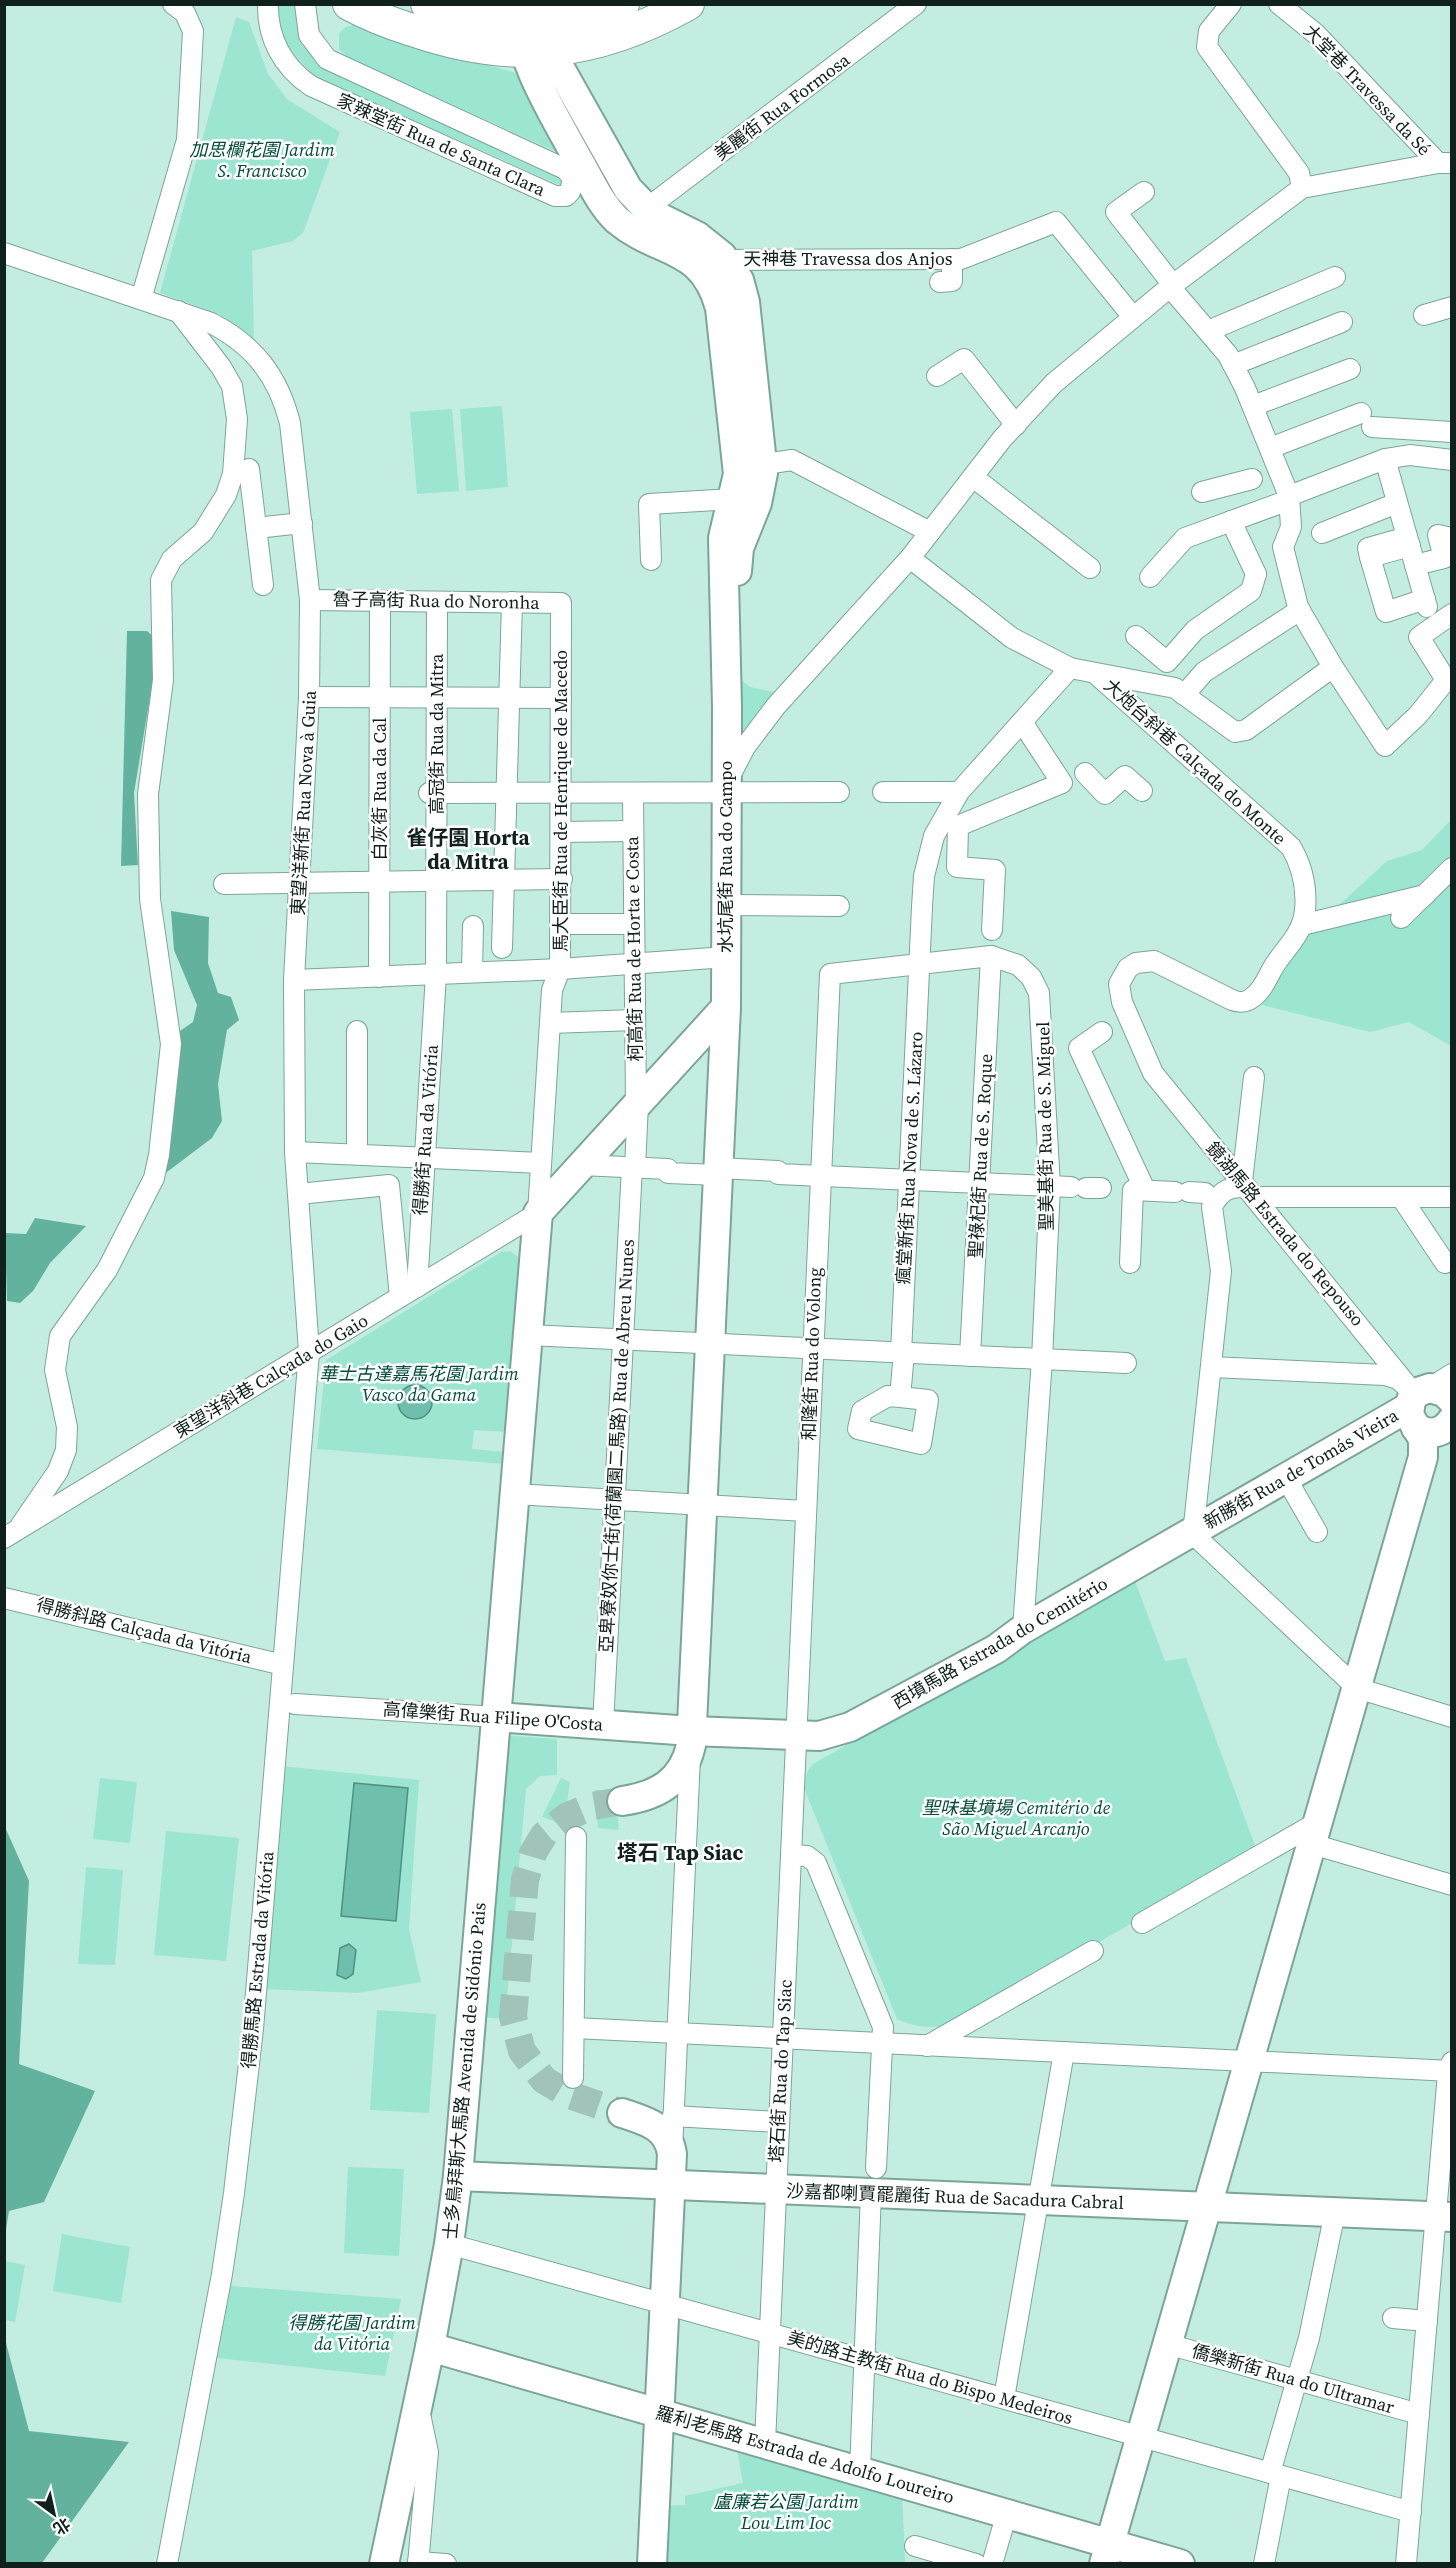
<svg xmlns="http://www.w3.org/2000/svg" width="1456" height="2568" font-family="'Source Serif 4','Noto Sans SC',serif">
<style>
.green{fill:#9be5d1}
.forest{fill:#62b29e}
.water{fill:#6ebfab;stroke:#528f80;stroke-width:1.5}
.lines{fill:none;stroke-linecap:round;stroke-linejoin:round}
.secondary-tunnel{stroke:#a0c4ba;stroke-width:28;stroke-dasharray:28 14;stroke-linecap:butt}
.street-casing{stroke:#7da499;stroke-width:22}
.secondary-casing{stroke:#7da499;stroke-width:32}
.primary-casing{stroke:#7da499;stroke-width:34}
.street{stroke:#fff;stroke-width:20}
.secondary{stroke:#fff;stroke-width:28}
.primary{stroke:#fff;stroke-width:32}
.labels{text-anchor:middle;stroke-width:5;stroke-linejoin:round;paint-order:stroke}
.street-label{font-size:18px;fill:#10201c;stroke:#fff}
.park-label{font-size:18px;font-style:italic;fill:#004b3d;stroke:#fff}
.quarter-label{font-size:21px;font-weight:bold;fill:#10201c;stroke:#fff}
</style>
<rect width="100%" height="100%" fill="#c4ede1"/>
<g class="green">
<path d="M277 4 296 5C296 31 306 49 323 68L561 176 564 179 562 186 317 78C291 53 280 42 277 4Z"/>
<polygon points="236,17 249,22 268,74 288,100 340,132 303,233 293,241 252,251 254,339 219,314 160,293"/>
<polygon points="354,25 365,25 448,54 513,72 521,77 568,157 348,58 339,49 339,34 345,27"/>
<polygon points="502,406 508,487 466,491 460,409"/>
<polygon points="452,409 459,491 417,494 410,412"/>
<polygon points="736,676 750,687 779,693 733,752"/>
<polygon points="1451,820 1451,1046 1409,1022 1370,1032 1262,1005 1288,961 1315,927 1387,861 1422,850"/>
<polygon points="510,1251 517,1256 520,1264 507,1432 474,1430 472,1449 505,1452 504,1464 317,1449 326,1360 501,1252"/>
<path d="M1135 1581 1165 1661 1186 1658 1257 1851 957 2024C935 2028 918 2029 897 2019L806 1793C803 1781 805 1773 813 1764Z"/>
<polygon points="501,1735 557,1739 557,1775 540,1776 526,1789 505,2019 477,2017"/>
<polygon points="281,1766 419,1780 409,1929 421,1982 358,1993 262,1989"/>
<polygon points="100,1778 137,1782 130,1843 93,1839"/>
<polygon points="561,1778 570,1782 564,1825 542,1817"/>
<polygon points="595,1790 615,1790 619,1830 598,1828"/>
<polygon points="166,1831 239,1838 226,1961 154,1955"/>
<polygon points="86,1867 123,1870 115,1965 78,1964"/>
<polygon points="377,2010 436,2014 429,2113 370,2110"/>
<polygon points="348,2167 404,2169 399,2256 344,2253"/>
<polygon points="62,2234 130,2247 121,2303 53,2291"/>
<polygon points="4,2261 25,2265 15,2322 5,2320"/>
<polygon points="231,2286 401,2299 385,2376 217,2358"/>
<polygon points="736,2444 902,2491 905,2563 662,2564 664,2506 685,2505 685,2496 743,2483"/>
</g>
<g class="forest">
<polygon points="127,631 147,631 154,637 155,667 134,793 138,865 121,866"/>
<polygon points="171,911 209,917 208,963 218,993 231,997 239,1020 227,1030 218,1084 222,1121 212,1138 163,1175 175,1097 180,1031 193,1022 197,1005 174,950"/>
<polygon points="35,1218 86,1226 50,1263 33,1291 20,1303 7,1301 5,1233 26,1234"/>
<polygon points="5,1827 29,1881 19,2064 95,2091 44,2202 9,2211 5,2236"/>
<polygon points="4,2335 29,2431 129,2442 42,2563 5,2563"/>
</g>
<g class="water">
<circle cx="415" cy="1402" r="17"/>
<polygon points="354,1783 408,1788 396,1921 341,1916"/>
<polygon points="349,1944 356,1950 353,1974 346,1979 337,1975 340,1948"/>
</g>
<g class="lines">
<polyline class="secondary-tunnel" points="622,1801 592,1806 566,1817 544,1835 533,1853 525,1880 513,2017 522,2051 544,2080 569,2095 622,2113"/>
<defs>
<g id="street">
<path d="M268 4C267 38 283 67 311 86L555 196H566L570 192 573 178 565 169 327 59 309 35 305 4"/>
<polyline points="1231,4 1209,31 1207,47 1299,173 1302,188"/>
<polyline points="1279,4 1316,34 1438,163"/>
<polyline points="1144,192 1116,212 1173,285"/>
<polyline points="646,209 916,4"/>
<path d="M4 253 211 323C254 345 278 376 290 423L310 600 309 697 294 980 295 1152 309 1352 253 2029 234 2193 222 2274 167 2564"/>
<polyline points="726,260 961,259 1056,222 1133,317"/>
<polyline points="940,282 952,281 952,259"/>
<polyline points="1170,287 1228,355 1245,388 1289,496 1291,527 1283,547 1298,607 1333,667 1385,746 1418,715 1446,680 1419,637 1452,614"/>
<polyline points="141,299 187,140 193,31 185,13 173,4"/>
<polyline points="1424,315 1452,307"/>
<polyline points="1208,331 1335,277"/>
<polyline points="1233,365 1342,322"/>
<polyline points="937,376 964,359 1016,425"/>
<polyline points="1253,406 1350,369"/>
<polyline points="1372,427 1452,432"/>
<polyline points="1270,448 1361,413"/>
<polyline points="1385,459 1427,607"/>
<polyline points="249,469 263,585"/>
<polyline points="762,469 772,463 792,460 930,532"/>
<polyline points="973,477 1090,568"/>
<polyline points="1202,492 1252,479"/>
<polyline points="1289,496 1385,459 1410,455 1452,460"/>
<polyline points="1231,521 1256,574"/>
<polyline points="256,528 302,523"/>
<polyline points="1322,533 1397,503"/>
<polyline points="1407,537 1368,548 1370,557 1410,546"/>
<polyline points="1370,557 1386,612 1425,599"/>
<polyline points="910,558 1012,638 1070,668 1175,688 1235,732 1246,730 1333,667"/>
<polyline points="651,560 649,504 733,499"/>
<polyline points="1415,565 1444,558 1438,535 1452,538"/>
<polyline points="1150,577 1185,538 1289,500"/>
<polyline points="1136,636 1167,662 1195,630 1251,591 1256,574"/>
<path d="M1097 675 1291 847C1302 866 1307 888 1305 910 1303 934 1286 947 1274 966 1268 976 1263 990 1253 997 1246 1003 1240 1003 1232 1000L1154 961 1136 963 1128 968 1119 984 1122 1002 1153 1073 1415 1395"/>
<polyline points="1184,695 1204,672 1300,610"/>
<polyline points="309,697 561,698"/>
<polyline points="1085,773 1105,794 1125,776 1142,791"/>
<polyline points="730,776 745,747 776,706 910,558 1002,439 1054,383 1170,287 1302,188 1438,163 1452,163"/>
<polyline points="883,792 959,792"/>
<polyline points="429,793 839,792"/>
<polyline points="633,793 636,1106"/>
<polyline points="561,832 633,831"/>
<polyline points="224,884 562,879"/>
<polyline points="726,905 839,906"/>
<polyline points="1401,918 1452,868"/>
<polyline points="562,924 634,924"/>
<polyline points="1302,925 1425,895"/>
<polyline points="992,930 995,870 957,867 958,826 1062,783 1022,722"/>
<polyline points="502,948 512,602"/>
<polyline points="472,972 473,926"/>
<polyline points="379,977 380,601"/>
<polyline points="294,980 560,969 726,957"/>
<polyline points="550,1023 635,1020"/>
<polyline points="1102,1032 1079,1048 1145,1190"/>
<polyline points="357,1149 357,1031"/>
<polyline points="295,1152 541,1163"/>
<polyline points="581,1165 668,1169 668,1173 718,1175"/>
<polyline points="635,1168 638,1103"/>
<polyline points="718,1168 778,1171 778,1174 1071,1187"/>
<polyline points="1242,1181 1254,1077"/>
<polyline points="1086,1188 1101,1188"/>
<path d="M1247 1188C1230 1185 1220 1191 1212 1207L1221 1271 1193 1534 1357 1688 1452 1717"/>
<polyline points="1189,1192 1205,1193"/>
<polyline points="298,1194 389,1185 400,1297"/>
<polyline points="1255,1197 1452,1197"/>
<polyline points="1401,1197 1445,1263"/>
<polyline points="1130,1263 1133,1190 1175,1192"/>
<polyline points="417,1287 436,974 437,602"/>
<polyline points="528,1335 1126,1363"/>
<polyline points="901,1353 922,907 924,876 934,836 959,792 1070,668"/>
<polyline points="970,1356 991,956"/>
<polyline points="1211,1367 1385,1375 1398,1379 1407,1387"/>
<polyline points="1430,1388 1452,1374"/>
<polyline points="900,1397 888,1396 862,1411 858,1429 921,1444 928,1400 900,1397 904,1353"/>
<polyline points="1286,1478 1317,1532"/>
<polyline points="515,1494 806,1511"/>
<polyline points="21,1525 58,1471 66,1450 67,1427 55,1370 60,1336 107,1270 154,1178 159,1155 171,1044 150,899 148,794 163,680 161,580 172,559 203,532 226,495 233,474 237,419 232,386 221,367 178,311"/>
<polyline points="4,1538 538,1213 552,990 560,969 561,603 310,600"/>
<polyline points="4,1598 283,1665"/>
<polyline points="295,1704 496,1717"/>
<polyline points="603,1725 632,1167"/>
<polyline points="1312,1844 1452,1885"/>
<polyline points="791,1855 807,1856 816,1863 883,2027 876,2168"/>
<polyline points="1142,1923 1318,1822"/>
<polyline points="574,2028 1452,2071"/>
<polyline points="927,2046 1093,1951"/>
<polyline points="573,2078 576,1837"/>
<polyline points="673,2116 779,2122"/>
<polyline points="672,2150 690,1757"/>
<polyline points="449,2244 1411,2512"/>
<polyline points="1393,2318 1427,2321"/>
<polyline points="1167,2344 1419,2414"/>
<polyline points="1004,2398 1064,2052"/>
<polyline points="765,2443 830,974 991,956 1018,965 1031,977 1039,993 1050,1186 1042,1359 1023,1629"/>
<polyline points="860,2471 871,2193"/>
<polyline points="1270,2473 1309,2338 1335,2212"/>
<polyline points="915,2546 976,2564"/>
<polyline points="418,2562 446,2564"/>
<polyline points="418,2564 428,2452 420,2414"/>
<polyline points="992,2564 1007,2513"/>
<polyline points="1264,2564 1281,2476"/>
<polyline points="1406,2564 1448,2073 1452,2062"/>
</g>
<g id="secondary">
<path d="M513 4C523 67 550 108 580 163 591 182 601 205 617 220 660 256 702 243 720 308L738 474 723 538 727 707 726 1007 691 1745C683 1782 657 1796 622 1801"/>
<polyline points="541,4 543,22 556,61 628,189 651,213 697,236 722,256 739,280 745,302 763,473 757,503 739,548 737,571"/>
<path d="M1416 1428C1429 1436 1443 1434 1452 1420"/>
<polyline points="496,1717 691,1731 819,1736 850,1727 996,1649 1023,1629 1409,1407"/>
<path d="M622 2113C646 2121 668 2126 672 2154L652 2564"/>
<polyline points="458,2176 1452,2217"/>
<polyline points="430,2347 1180,2564"/>
<polyline points="384,2564 430,2347 449,2244 458,2176 538,1213 726,1007"/>
<polyline points="1104,2564 1423,1457 1423,1439 1409,1415 1411,1400 1418,1392 1430,1388 1444,1392 1452,1400"/>
</g>
<g id="primary">
<path d="M349 4C369 15 390 23 412 30 513 65 595 56 688 4"/>
<path d="M427 4C491 27 559 29 623 4"/>
</g>
</defs>
<use href="#street" class="street-casing"/>
<use href="#secondary" class="secondary-casing"/>
<use href="#primary" class="primary-casing"/>
<use href="#street" class="street"/>
<use href="#secondary" class="secondary"/>
<use href="#primary" class="primary"/>
</g>
<g class="labels">
<g class="street-label">
<text transform="translate(1367 90) rotate(46)" y="6">大堂巷 Travessa da Sé</text>
<text transform="translate(782 107) rotate(-37)" y="6">美麗街 Rua Formosa</text>
<text transform="translate(441 145) rotate(24)" y="6">家辣堂街 Rua de Santa Clara</text>
<text x="848" y="265">天神巷 Travessa dos Anjos</text>
<text transform="translate(436 601) rotate(1)" y="6">魯子高街 Rua do Noronha</text>
<text transform="translate(437 734) rotate(-90)" y="6">高冠街 Rua da Mitra</text>
<text transform="translate(1195 762) rotate(42)" y="6">大炮台斜巷 Calçada do Monte</text>
<text transform="translate(380 789) rotate(-90)" y="6">白灰街 Rua da Cal</text>
<text transform="translate(561 801) rotate(-90)" y="6">馬大臣街 Rua de Henrique de Macedo</text>
<text transform="translate(304 803) rotate(-87)" y="6">東望洋新街 Rua Nova à Guia</text>
<text transform="translate(726 857) rotate(-90)" y="6">水坑尾街 Rua do Campo</text>
<text transform="translate(634 949) rotate(-91)" y="6">柯高街 Rua de Horta e Costa</text>
<text transform="translate(1045 1126) rotate(-91)" y="6">聖美基街 Rua de S. Miguel</text>
<text transform="translate(426 1130) rotate(-86)" y="6">得勝街 Rua da Vitória</text>
<text transform="translate(981 1156) rotate(-87)" y="6">聖祿杞街 Rua de S. Roque</text>
<text transform="translate(910 1158) rotate(-87)" y="6">瘋堂新街 Rua Nova de S. Lázaro</text>
<text transform="translate(1285 1234) rotate(50)" y="6">鏡湖馬路 Estrada do Repouso</text>
<text transform="translate(812 1354) rotate(-88)" y="6">和隆街 Rua do Volong</text>
<text transform="translate(271 1376) rotate(-31)" y="6">東望洋斜巷 Calçada do Gaio</text>
<text transform="translate(617 1446) rotate(-87)" y="6">亞卑寮奴你士街(荷蘭園二馬路) Rua de Abreu Nunes</text>
<text transform="translate(1301 1469) rotate(-30)" y="6">新勝街 Rua de Tomás Vieira</text>
<text transform="translate(144 1631) rotate(14)" y="6">得勝斜路 Calçada da Vitória</text>
<text transform="translate(1000 1643) rotate(-30)" y="6">西墳馬路 Estrada do Cemitério</text>
<text transform="translate(493 1717) rotate(4)" y="6">高偉樂街 Rua Filipe O'Costa</text>
<text transform="translate(258 1960) rotate(-85)" y="6">得勝馬路 Estrada da Vitória</text>
<text transform="translate(465 2071) rotate(-85)" y="6">士多鳥拜斯大馬路 Avenida de Sidónio Pais</text>
<text transform="translate(781 2071) rotate(-87)" y="6">塔石街 Rua do Tap Siac</text>
<text transform="translate(955 2197) rotate(2)" y="6">沙嘉都喇賈罷麗街 Rua de Sacadura Cabral</text>
<text transform="translate(930 2378) rotate(16)" y="6">美的路主教街 Rua do Bispo Medeiros</text>
<text transform="translate(1293 2379) rotate(16)" y="6">僑樂新街 Rua do Ultramar</text>
<text transform="translate(805 2455) rotate(16)" y="6">羅利老馬路 Estrada de Adolfo Loureiro</text>
</g>
<g class="park-label">
<text x="262" y="156">加思欄花園 Jardim<tspan x="262" dy="21">S. Francisco</tspan></text>
<text x="419" y="1380">華士古達嘉馬花園 Jardim<tspan x="419" dy="21">Vasco da Gama</tspan></text>
<text x="1016" y="1814">聖味基墳場 Cemitério de<tspan x="1016" dy="21">São Miguel Arcanjo</tspan></text>
<text x="352" y="2329">得勝花園 Jardim<tspan x="352" dy="21">da Vitória</tspan></text>
<text x="786" y="2508">盧廉若公園 Jardim<tspan x="786" dy="21">Lou Lim Ioc</tspan></text>
</g>
<g class="quarter-label">
<text x="468" y="845">雀仔園 Horta<tspan x="468" dy="24">da Mitra</tspan></text>
<text x="680" y="1860">塔石 Tap Siac</text>
</g>
</g>
<rect width="1456" height="2568" fill="none" stroke="#10201c" stroke-width="12"/>
<g transform="translate(54 2514) rotate(147)" stroke="#ffffff" stroke-width="4.5" paint-order="stroke">
<path d="M0-4.5L10 22L0 15L-10 22Z" fill="#10201c"/>
<text y="-9" font-size="16" font-weight="bold" text-anchor="middle" fill="#10201c">北</text>
</g>
</svg>
